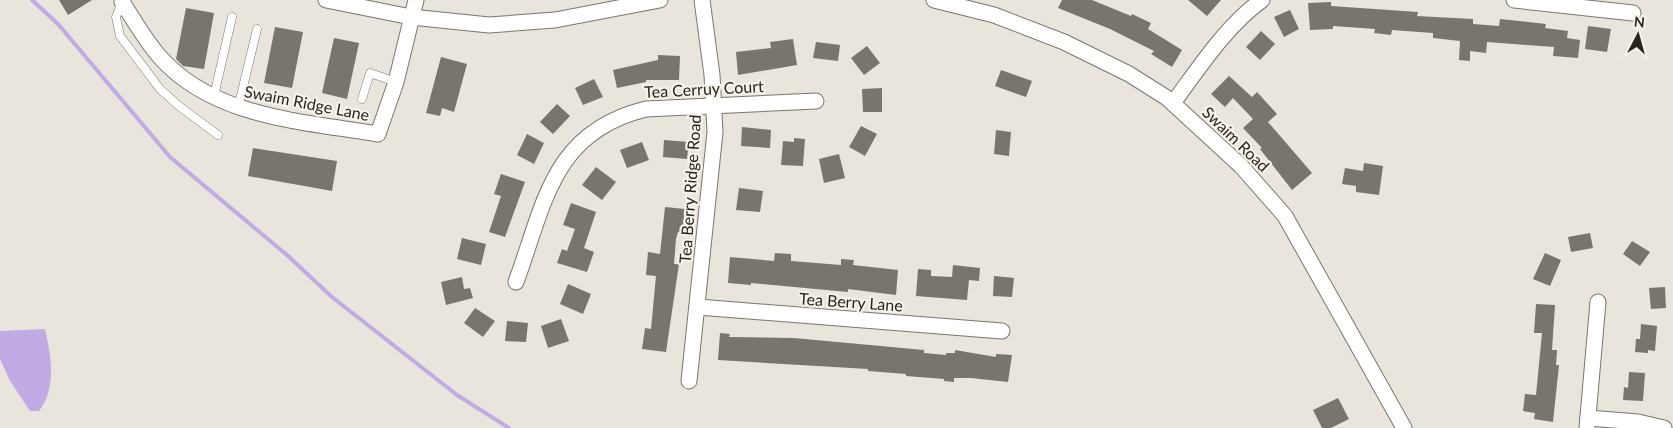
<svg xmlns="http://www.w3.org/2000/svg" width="1673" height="428" font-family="Lato,sans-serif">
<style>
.water{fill:#c1abe5}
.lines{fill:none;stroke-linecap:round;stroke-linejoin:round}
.stream{stroke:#c1abe5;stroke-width:4}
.building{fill:#79756e}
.service-casing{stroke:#7a766f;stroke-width:9}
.minor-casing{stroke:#7a766f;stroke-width:17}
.service{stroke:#fff;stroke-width:8}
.minor{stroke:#fff;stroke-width:15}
.labels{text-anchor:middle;stroke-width:4.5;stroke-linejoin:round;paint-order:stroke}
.street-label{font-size:16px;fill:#272522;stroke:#f6f2ea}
</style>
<rect width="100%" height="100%" fill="#e9e5dc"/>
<path class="water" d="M45 329C51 355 57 388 39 411H30L10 381 0 359V331Z"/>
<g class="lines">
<polyline class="stream" points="32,0 58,24 170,157 287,255 332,297 457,395 509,428"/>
</g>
<g class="building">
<polygon points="59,0 92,0 68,15"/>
<polygon points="1062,0 1092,0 1131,16 1132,14 1151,23 1148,29 1182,50 1172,67 1151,54 1154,51 1110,29 1058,8"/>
<polygon points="1188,0 1221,0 1207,16"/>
<polygon points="1331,2 1331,6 1418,12 1417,16 1473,19 1473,24 1499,26 1500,19 1546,24 1545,28 1568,31 1567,38 1580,40 1578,58 1553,56 1554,47 1487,42 1486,53 1470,51 1470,61 1459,60 1460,41 1433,38 1433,33 1392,30 1391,35 1374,33 1375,29 1333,26 1333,29 1310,30 1308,3"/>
<polygon points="186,8 214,13 204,69 183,66 176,59"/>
<polygon points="1290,10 1299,29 1284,37 1274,17"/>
<polygon points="1588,26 1611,29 1607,52 1585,49"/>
<polygon points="275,27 303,32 292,88 264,83"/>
<polygon points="1261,31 1275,44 1260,60 1246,47"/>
<polygon points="334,38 359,43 347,99 322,93"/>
<polygon points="793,39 797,65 738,75 736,52 771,48 770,42"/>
<polygon points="816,42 840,45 838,61 813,58"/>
<polygon points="867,46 880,63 864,75 851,58"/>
<polygon points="658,55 680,56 679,80 646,80 646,82 617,88 613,70 658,60"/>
<polygon points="441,57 467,64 454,112 442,108 440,116 426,113"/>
<polygon points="1001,70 1032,81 1026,97 995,86"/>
<polygon points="1229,76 1252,97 1257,92 1277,114 1268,122 1312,173 1292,190 1260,149 1262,148 1243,128 1253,119 1233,98 1225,107 1211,94"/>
<polygon points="594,79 603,97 583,105 575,88"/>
<polygon points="882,88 882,112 863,112 862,89"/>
<polygon points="557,104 570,116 553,134 540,122"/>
<polygon points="861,126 877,134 865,156 849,147"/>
<polygon points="742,127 771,130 770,148 741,146"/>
<polygon points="996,130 1011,132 1009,156 994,154"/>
<polygon points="527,134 544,143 534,164 517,155"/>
<polygon points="794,138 805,139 803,166 781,165 783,141 794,142"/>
<polygon points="664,140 689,142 687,159 663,157"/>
<polygon points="642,142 649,160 627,168 620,150"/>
<polygon points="253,148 337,161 332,191 248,176"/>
<polygon points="839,154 845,178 824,183 819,159"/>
<polygon points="1364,163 1383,166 1379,195 1356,192 1356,186 1342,184 1345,168 1363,171"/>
<polygon points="596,167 616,182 602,200 582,185"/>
<polygon points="501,174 525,182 505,237 489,232 501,196 494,194"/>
<polygon points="739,188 763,191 760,212 736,210"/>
<polygon points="571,203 596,212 584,248 594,252 587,272 557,263 562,249 567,251 575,229 563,225"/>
<polygon points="665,207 685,209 682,233 678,232 676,239 674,264 679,264 666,352 642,349 645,328 651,329 656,276 646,275 648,252 660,254"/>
<polygon points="1590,233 1593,248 1571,252 1568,237"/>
<polygon points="462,238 486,244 481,265 457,259"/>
<polygon points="1632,241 1650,252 1640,266 1623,254"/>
<polygon points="775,253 791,254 791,261 841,265 841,259 854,260 853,265 898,270 896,295 848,289 848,292 751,283 751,285 728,283 730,257 774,261"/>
<polygon points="1545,253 1561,260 1550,286 1533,279"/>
<polygon points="953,265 980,268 979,281 969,280 967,300 916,296 918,269 931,270 931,276 952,277"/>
<polygon points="994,276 1014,278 1012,297 993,296"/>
<polygon points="462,277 464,289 470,288 473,298 446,305 441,282"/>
<polygon points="568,284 591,294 583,314 560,304"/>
<polygon points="1665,287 1666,308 1651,309 1649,288"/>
<polygon points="1536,304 1555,305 1552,350 1557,350 1556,365 1559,365 1553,422 1534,419 1535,413 1523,411 1525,394 1536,395 1542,333 1534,333"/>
<polygon points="475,308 495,321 483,337 464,323"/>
<polygon points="561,319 569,341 548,348 541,326"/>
<polygon points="507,321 528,323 526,342 505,341"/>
<polygon points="1641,324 1657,326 1655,351 1648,350 1648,353 1635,352 1636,339 1640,339"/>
<polygon points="720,333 730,334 729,337 794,338 924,350 924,353 946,355 946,353 955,353 955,350 996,357 996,354 1012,355 1008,382 971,378 954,378 954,382 944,381 944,379 906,376 906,374 868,371 868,369 718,360"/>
<polygon points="1629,372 1645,373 1643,401 1623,400 1624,387 1628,388"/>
<polygon points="1338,398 1349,419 1331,428 1322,428 1313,410"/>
</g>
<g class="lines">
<defs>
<g id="service">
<polyline points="122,2 116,17 120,36 160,89 179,106 218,135"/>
<polyline points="214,96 232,17"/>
<polyline points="362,99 370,73 396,82"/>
<polyline points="238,108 257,29"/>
</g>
<g id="minor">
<path d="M123 0 122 2C134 20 145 40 159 56 213 118 302 121 378 134L396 82 416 0"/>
<polyline points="326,0 411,17 489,25 555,20 660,0"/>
<polyline points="934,0 994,15 1064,42 1129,74 1167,98 1241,166 1285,216 1404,428"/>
<polyline points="1514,0 1633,13"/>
<path d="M1173 103C1199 68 1226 26 1262 0"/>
<path d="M516 282C545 203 552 132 646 109L816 101"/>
<polyline points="698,307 1002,331"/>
<polyline points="689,381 715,132 712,75 702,0"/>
<polyline points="1588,418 1638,422 1664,428"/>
<polyline points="1587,428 1598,302"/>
</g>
</defs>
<use href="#service" class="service-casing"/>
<use href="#minor" class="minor-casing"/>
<use href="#service" class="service"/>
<use href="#minor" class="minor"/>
</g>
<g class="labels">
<g class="street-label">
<text transform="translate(704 89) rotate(-3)" y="6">Tea Cerruy Court</text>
<text transform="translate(307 103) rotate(11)" y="6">Swaim Ridge Lane</text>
<text transform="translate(1236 139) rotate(44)" y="6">Swaim Road</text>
<text transform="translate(690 189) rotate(-86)" y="6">Tea Berry Ridge Road</text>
<text transform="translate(851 302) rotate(4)" y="6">Tea Berry Lane</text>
</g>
</g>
<g transform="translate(1638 35) rotate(6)" stroke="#f6f2ea" stroke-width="4" paint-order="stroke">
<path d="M0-4L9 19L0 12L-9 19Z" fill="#272522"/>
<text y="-8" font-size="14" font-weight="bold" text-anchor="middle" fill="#272522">N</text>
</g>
</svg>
